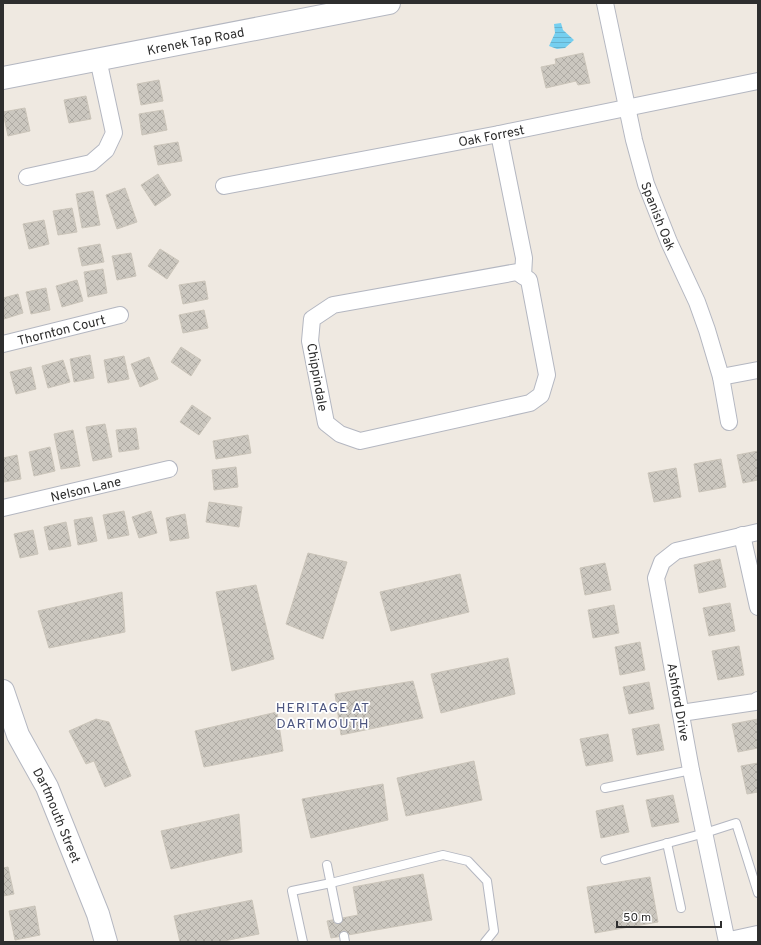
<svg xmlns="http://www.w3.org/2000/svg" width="761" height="945" font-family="Overpass,sans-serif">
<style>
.water{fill:url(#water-rules)}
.building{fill:url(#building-cross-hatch);stroke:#cbc5ba}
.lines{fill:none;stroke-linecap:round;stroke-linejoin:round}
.lane-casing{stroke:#b4b7c1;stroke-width:10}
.street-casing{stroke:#b4b7c1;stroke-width:18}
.secondary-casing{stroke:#b4b7c1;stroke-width:24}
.lane{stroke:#fff;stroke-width:8}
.street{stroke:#fff;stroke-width:16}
.secondary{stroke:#fff;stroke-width:22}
.labels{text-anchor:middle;stroke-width:3.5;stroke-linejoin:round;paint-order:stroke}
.street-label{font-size:13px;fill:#2e2e2e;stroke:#fff}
.neighbourhood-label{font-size:14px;letter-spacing:1px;fill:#4d5680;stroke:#fff}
</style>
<defs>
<pattern id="water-rules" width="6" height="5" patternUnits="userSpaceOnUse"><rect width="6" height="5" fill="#75cff0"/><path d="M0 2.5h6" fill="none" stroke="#66b2ce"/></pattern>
<pattern id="building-cross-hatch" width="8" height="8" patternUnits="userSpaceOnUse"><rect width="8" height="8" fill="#cbc7bf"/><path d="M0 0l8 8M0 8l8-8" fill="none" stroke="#afaba4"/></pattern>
</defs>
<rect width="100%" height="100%" fill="#efe9e1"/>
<polygon class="water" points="561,23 563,30 574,40 565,48 557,49 549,46 555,33 554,24"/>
<g class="building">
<polygon points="583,53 590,83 578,85 576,81 546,88 541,67 556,64 555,59"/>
<polygon points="159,80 163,101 141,105 137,84"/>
<polygon points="86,96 91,119 69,123 64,100"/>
<polygon points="25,108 30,131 8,136 3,112"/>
<polygon points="163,110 167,130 142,135 139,114"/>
<polygon points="178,142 182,161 158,165 154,146"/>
<polygon points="158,174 171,195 155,206 141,185"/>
<polygon points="125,188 137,222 117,229 106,195"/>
<polygon points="93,191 100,225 82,228 76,194"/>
<polygon points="72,208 77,232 58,235 53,211"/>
<polygon points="44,220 49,244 29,249 23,224"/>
<polygon points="100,244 104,262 82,266 78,248"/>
<polygon points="160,249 179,261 167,279 148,266"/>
<polygon points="131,253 136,276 117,280 112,256"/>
<polygon points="103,269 107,293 88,297 84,272"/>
<polygon points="77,280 83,301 62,307 56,286"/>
<polygon points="205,281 208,299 183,304 179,285"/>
<polygon points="46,288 50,310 31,314 26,292"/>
<polygon points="18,294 23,313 4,319 3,298"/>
<polygon points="204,310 208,328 183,333 179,315"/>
<polygon points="181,347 201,360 191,376 171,362"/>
<polygon points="90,355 94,378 74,382 70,359"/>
<polygon points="124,356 129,379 108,383 104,360"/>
<polygon points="149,357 158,379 140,387 131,364"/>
<polygon points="63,360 70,382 48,388 42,366"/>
<polygon points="31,367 36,389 16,394 10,372"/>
<polygon points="192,405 211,418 199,435 180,422"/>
<polygon points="105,424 112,457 93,461 86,427"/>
<polygon points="136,428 139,449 119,452 116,430"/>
<polygon points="73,430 80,466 61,469 54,434"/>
<polygon points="248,435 251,453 216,459 213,441"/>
<polygon points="50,447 55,471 34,476 29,452"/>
<polygon points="758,451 758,480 743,483 737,455"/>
<polygon points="17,455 21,479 4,482 3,458"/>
<polygon points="721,459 726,487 699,492 694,464"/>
<polygon points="236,467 238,487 214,490 212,470"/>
<polygon points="676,468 681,497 654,502 648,473"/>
<polygon points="209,502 242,507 239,527 206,522"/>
<polygon points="124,511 129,535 108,539 103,515"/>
<polygon points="151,511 157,533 139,538 132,517"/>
<polygon points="185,514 189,538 170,541 166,518"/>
<polygon points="92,517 97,541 78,545 74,520"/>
<polygon points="66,522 71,546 49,550 44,527"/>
<polygon points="33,530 38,554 20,558 14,534"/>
<polygon points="308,553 347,562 323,639 286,624"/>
<polygon points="720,559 726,587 699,593 694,565"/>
<polygon points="605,563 611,590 585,595 580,568"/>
<polygon points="460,574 469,612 391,631 380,592"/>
<polygon points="256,585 274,659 232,671 216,592"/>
<polygon points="122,592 125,632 49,648 38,611"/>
<polygon points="730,603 735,631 709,636 703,608"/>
<polygon points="614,605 619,633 593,638 588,610"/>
<polygon points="640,642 645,670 620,675 615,647"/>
<polygon points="739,646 744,675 718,680 712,651"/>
<polygon points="508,658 515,694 441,713 431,674"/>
<polygon points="413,681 423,718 341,735 335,694"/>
<polygon points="649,682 654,709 629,714 623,687"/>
<polygon points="277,712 283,751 204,767 195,731"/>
<polygon points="96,719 109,722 131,776 105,787 94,761 86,764 69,731"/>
<polygon points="758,719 758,748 738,752 732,724"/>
<polygon points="659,724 664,750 637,755 632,729"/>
<polygon points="608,734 613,761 586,766 580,739"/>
<polygon points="474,761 482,800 406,816 397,778"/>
<polygon points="758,763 758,792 747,794 741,766"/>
<polygon points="383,784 388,820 311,838 302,799"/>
<polygon points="673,795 679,822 652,827 646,800"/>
<polygon points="623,805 629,832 601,838 596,811"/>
<polygon points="239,814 242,852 171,869 161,831"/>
<polygon points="8,867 14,894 3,896 3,868"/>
<polygon points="423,874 432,920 331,938 327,921 358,915 353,887"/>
<polygon points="650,877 658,922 595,933 587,887"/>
<polygon points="252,900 259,934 219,942 180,942 174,916"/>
<polygon points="35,906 40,935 15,940 9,911"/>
</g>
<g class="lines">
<defs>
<g id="lane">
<polyline points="605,788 691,770"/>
<polyline points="667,843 681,908"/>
<polyline points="605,860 705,833 736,823 758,893"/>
<polyline points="327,865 338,919"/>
<polyline points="344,936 345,942"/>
<polyline points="303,942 292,891 331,883 443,855 468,861 487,881 494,931 485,942"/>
</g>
<g id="street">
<path id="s1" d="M605 3 634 140 646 184 669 242 697 302 707 330 721 377 729 422"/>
<polyline points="499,134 524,258 523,276"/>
<polyline points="27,177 91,163 106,150 114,133 98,59"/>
<path id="s2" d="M224 186 499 134 758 81"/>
<polygon points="517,272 529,280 547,375 541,395 530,403 360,441 340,434 326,423 310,341 312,319 333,305"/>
<path id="s3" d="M3 344 120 315"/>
<polyline points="721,377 758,370"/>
<path id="s4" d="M3 508 169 469"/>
<polyline points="742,535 758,607"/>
<polyline points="681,713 755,702 758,700"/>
<polyline points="727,942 691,770 656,578 662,562 676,551 758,532"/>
</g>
<g id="secondary">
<path id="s5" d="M3 78 389 3"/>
<path id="s6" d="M3 691 18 735 47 787 98 914 106 942"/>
<polyline points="735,942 758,937"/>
</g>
</defs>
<use href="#lane" class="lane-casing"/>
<use href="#street" class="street-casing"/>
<use href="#secondary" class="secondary-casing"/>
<use href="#lane" class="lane"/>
<use href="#street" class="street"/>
<use href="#secondary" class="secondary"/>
</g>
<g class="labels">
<g class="street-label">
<text dy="5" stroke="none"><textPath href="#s5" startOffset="196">Krenek Tap Road</textPath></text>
<text dy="5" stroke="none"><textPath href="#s2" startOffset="272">Oak Forrest</textPath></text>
<text dy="5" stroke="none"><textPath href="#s1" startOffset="220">Spanish Oak</textPath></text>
<text dy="5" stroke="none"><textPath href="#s3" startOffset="60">Thornton Court</textPath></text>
<text transform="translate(318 377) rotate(80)" y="5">Chippindale</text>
<text dy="5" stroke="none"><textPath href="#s4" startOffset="85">Nelson Lane</textPath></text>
<text transform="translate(679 702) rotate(80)" y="5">Ashford Drive</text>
<text dy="5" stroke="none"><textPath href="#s6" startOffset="136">Dartmouth Street</textPath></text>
</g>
<g class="neighbourhood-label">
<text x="323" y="712">HERITAGE AT<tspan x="323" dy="16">DARTMOUTH</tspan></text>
</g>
</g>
<rect width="761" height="945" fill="none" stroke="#2e2e2e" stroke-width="8"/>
<path d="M617 921v6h104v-6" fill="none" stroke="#2e2e2e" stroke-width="2"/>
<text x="623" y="921" font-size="12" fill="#2e2e2e" stroke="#ffffff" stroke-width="3" paint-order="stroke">50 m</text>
</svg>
